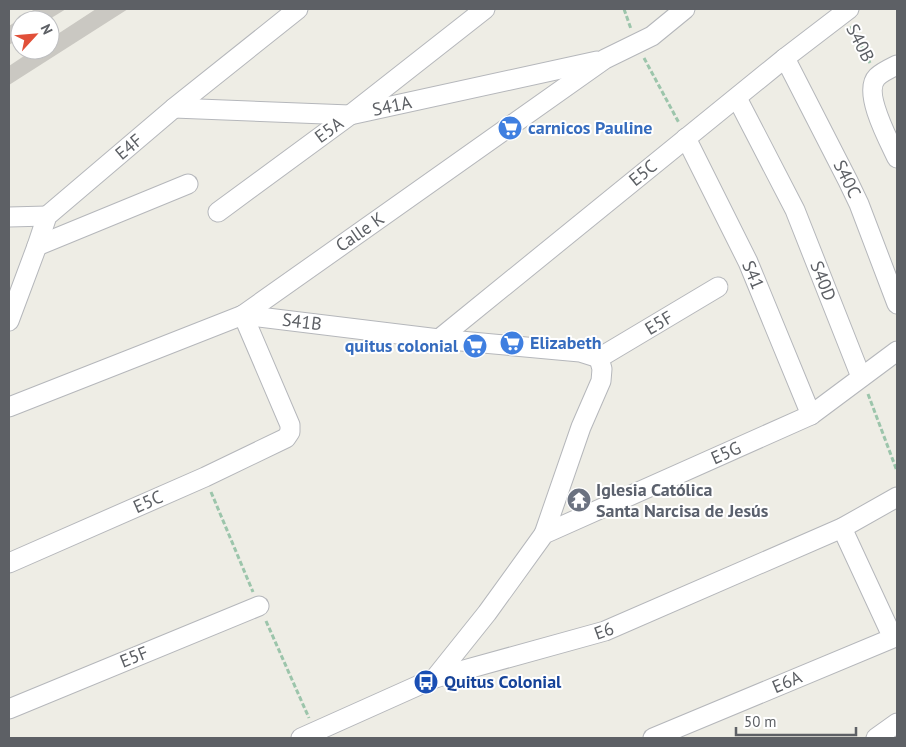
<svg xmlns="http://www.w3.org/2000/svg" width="906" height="747" font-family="'PT Sans',sans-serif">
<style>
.building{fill:#cac8c2}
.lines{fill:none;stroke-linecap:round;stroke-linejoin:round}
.minor-casing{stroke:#b5b7bb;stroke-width:21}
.path{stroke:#9cc5ab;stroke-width:3;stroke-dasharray:5 2.5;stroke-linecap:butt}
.minor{stroke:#fff;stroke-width:19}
.labels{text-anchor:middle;stroke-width:4;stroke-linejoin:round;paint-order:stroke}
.street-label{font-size:18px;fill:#5d6065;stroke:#fff}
.shop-label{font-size:18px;font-weight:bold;fill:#366cbe;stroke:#fff;text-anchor:start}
.worship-label{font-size:18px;font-weight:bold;fill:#5b616d;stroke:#fff;text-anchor:start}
.transit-label{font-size:18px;font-weight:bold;fill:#164399;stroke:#fff;text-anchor:start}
</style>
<rect width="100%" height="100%" fill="#eeede5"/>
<g class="building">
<polygon points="35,9 66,9 48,20 20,20 20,38 9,45 9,26"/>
<polygon points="96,9 128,9 9,85 9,66 33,50 50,50 50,39"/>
</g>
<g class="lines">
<defs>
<g id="minor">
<polyline points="785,58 848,181 859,204 897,304"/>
<path d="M897 65C891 68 882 72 877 77 862 92 890 143 897 158"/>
<polyline points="737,98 795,210 861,377"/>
<polyline points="174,108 350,115 597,61"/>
<polyline points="686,138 748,262 811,415"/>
<polyline points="218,212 350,115 485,9"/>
<polyline points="9,217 47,216"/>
<polyline points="37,246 188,184"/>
<polyline points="243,315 439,339 580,352 599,358"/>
<polyline points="9,321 37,246 47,216 174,108 298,9"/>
<polyline points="439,339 785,58 849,9"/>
<polyline points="599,358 718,287"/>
<polyline points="9,407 243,315 605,59 652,36 685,9"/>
<polyline points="544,534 581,427 601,381 602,369 599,358"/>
<polyline points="9,563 205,477 286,438 290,432 290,425 243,315"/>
<polyline points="435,678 487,613 544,534 811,415 897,351"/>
<polyline points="9,709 259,606"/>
<polyline points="301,738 435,678 605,631 842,528 897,497"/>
<polyline points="653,738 893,638 842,528"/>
<polyline points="876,738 897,723"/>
</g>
</defs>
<use href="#minor" class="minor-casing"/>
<g class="path">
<polyline points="624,9 631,29"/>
<polyline points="851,26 870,63"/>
<polyline points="644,58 679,123"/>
<polyline points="868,394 897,471"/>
<polyline points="211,492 253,592"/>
<polyline points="266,621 309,718"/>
</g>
<use href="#minor" class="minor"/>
</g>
<defs>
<symbol id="supermarket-disc" viewBox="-11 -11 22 22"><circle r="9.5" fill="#3f7fe0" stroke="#fff"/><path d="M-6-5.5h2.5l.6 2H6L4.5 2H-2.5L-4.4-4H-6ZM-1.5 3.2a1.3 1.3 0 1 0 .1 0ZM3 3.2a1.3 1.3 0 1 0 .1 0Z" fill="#fff"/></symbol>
<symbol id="temple-disc" viewBox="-11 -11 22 22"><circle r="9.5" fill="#6b7280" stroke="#fff"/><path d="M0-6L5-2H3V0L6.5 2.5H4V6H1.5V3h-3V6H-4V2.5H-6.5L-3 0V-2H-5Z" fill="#fff"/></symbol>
<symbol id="bus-disc" viewBox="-11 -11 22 22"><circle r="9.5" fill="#1a4fb4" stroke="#fff"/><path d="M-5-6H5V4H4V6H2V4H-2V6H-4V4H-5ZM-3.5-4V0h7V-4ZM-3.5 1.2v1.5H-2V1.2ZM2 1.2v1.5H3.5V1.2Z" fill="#fff"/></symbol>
</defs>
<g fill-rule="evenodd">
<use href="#supermarket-disc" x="496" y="114" width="28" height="28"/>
<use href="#supermarket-disc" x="498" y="329" width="28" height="28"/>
<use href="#supermarket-disc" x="461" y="332" width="28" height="28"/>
<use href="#temple-disc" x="565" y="486" width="28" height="28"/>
<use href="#bus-disc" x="412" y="668" width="28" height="28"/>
</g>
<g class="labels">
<g class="street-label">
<text transform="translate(860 43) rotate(63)" y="6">S40B</text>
<text transform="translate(392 106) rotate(-12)" y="6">S41A</text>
<text transform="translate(329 130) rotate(-36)" y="6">E5A</text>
<text transform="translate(129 147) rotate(-40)" y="6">E4F</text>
<text transform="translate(643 173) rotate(-39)" y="6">E5C</text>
<text transform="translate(847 179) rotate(64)" y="6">S40C</text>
<text transform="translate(360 232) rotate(-35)" y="6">Calle K</text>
<text transform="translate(753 275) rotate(67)" y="6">S41</text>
<text transform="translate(823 281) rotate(69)" y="6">S40D</text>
<text transform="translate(302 322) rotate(7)" y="6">S41B</text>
<text transform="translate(659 323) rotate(-31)" y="6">E5F</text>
<text transform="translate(726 453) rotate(-24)" y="6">E5G</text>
<text transform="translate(148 502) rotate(-24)" y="6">E5C</text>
<text transform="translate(604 631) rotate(-20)" y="6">E6</text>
<text transform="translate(134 657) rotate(-22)" y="6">E5F</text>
<text transform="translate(787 682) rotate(-23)" y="6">E6A</text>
</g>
<g class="shop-label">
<text x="528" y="134">carnicos Pauline</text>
<text x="530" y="349">Elizabeth</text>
<text x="458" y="352" text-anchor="end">quitus colonial</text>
</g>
<g class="worship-label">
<text x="596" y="496">Iglesia Católica<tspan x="596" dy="21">Santa Narcisa de Jesús</tspan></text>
</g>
<g class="transit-label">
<text x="444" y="688">Quitus Colonial</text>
</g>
</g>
<rect width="906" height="747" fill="none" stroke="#5d6065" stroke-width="20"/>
<g transform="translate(35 35) rotate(64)"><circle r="24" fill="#ffffff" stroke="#bebfc1"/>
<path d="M0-4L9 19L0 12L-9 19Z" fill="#e15039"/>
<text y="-8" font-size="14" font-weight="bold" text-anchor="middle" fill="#5d6065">N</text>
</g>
<path d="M736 727v8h120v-8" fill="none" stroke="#5d6065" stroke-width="2.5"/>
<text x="744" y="727" font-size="15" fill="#5d6065" stroke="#ffffff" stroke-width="4" paint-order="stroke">50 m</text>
</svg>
